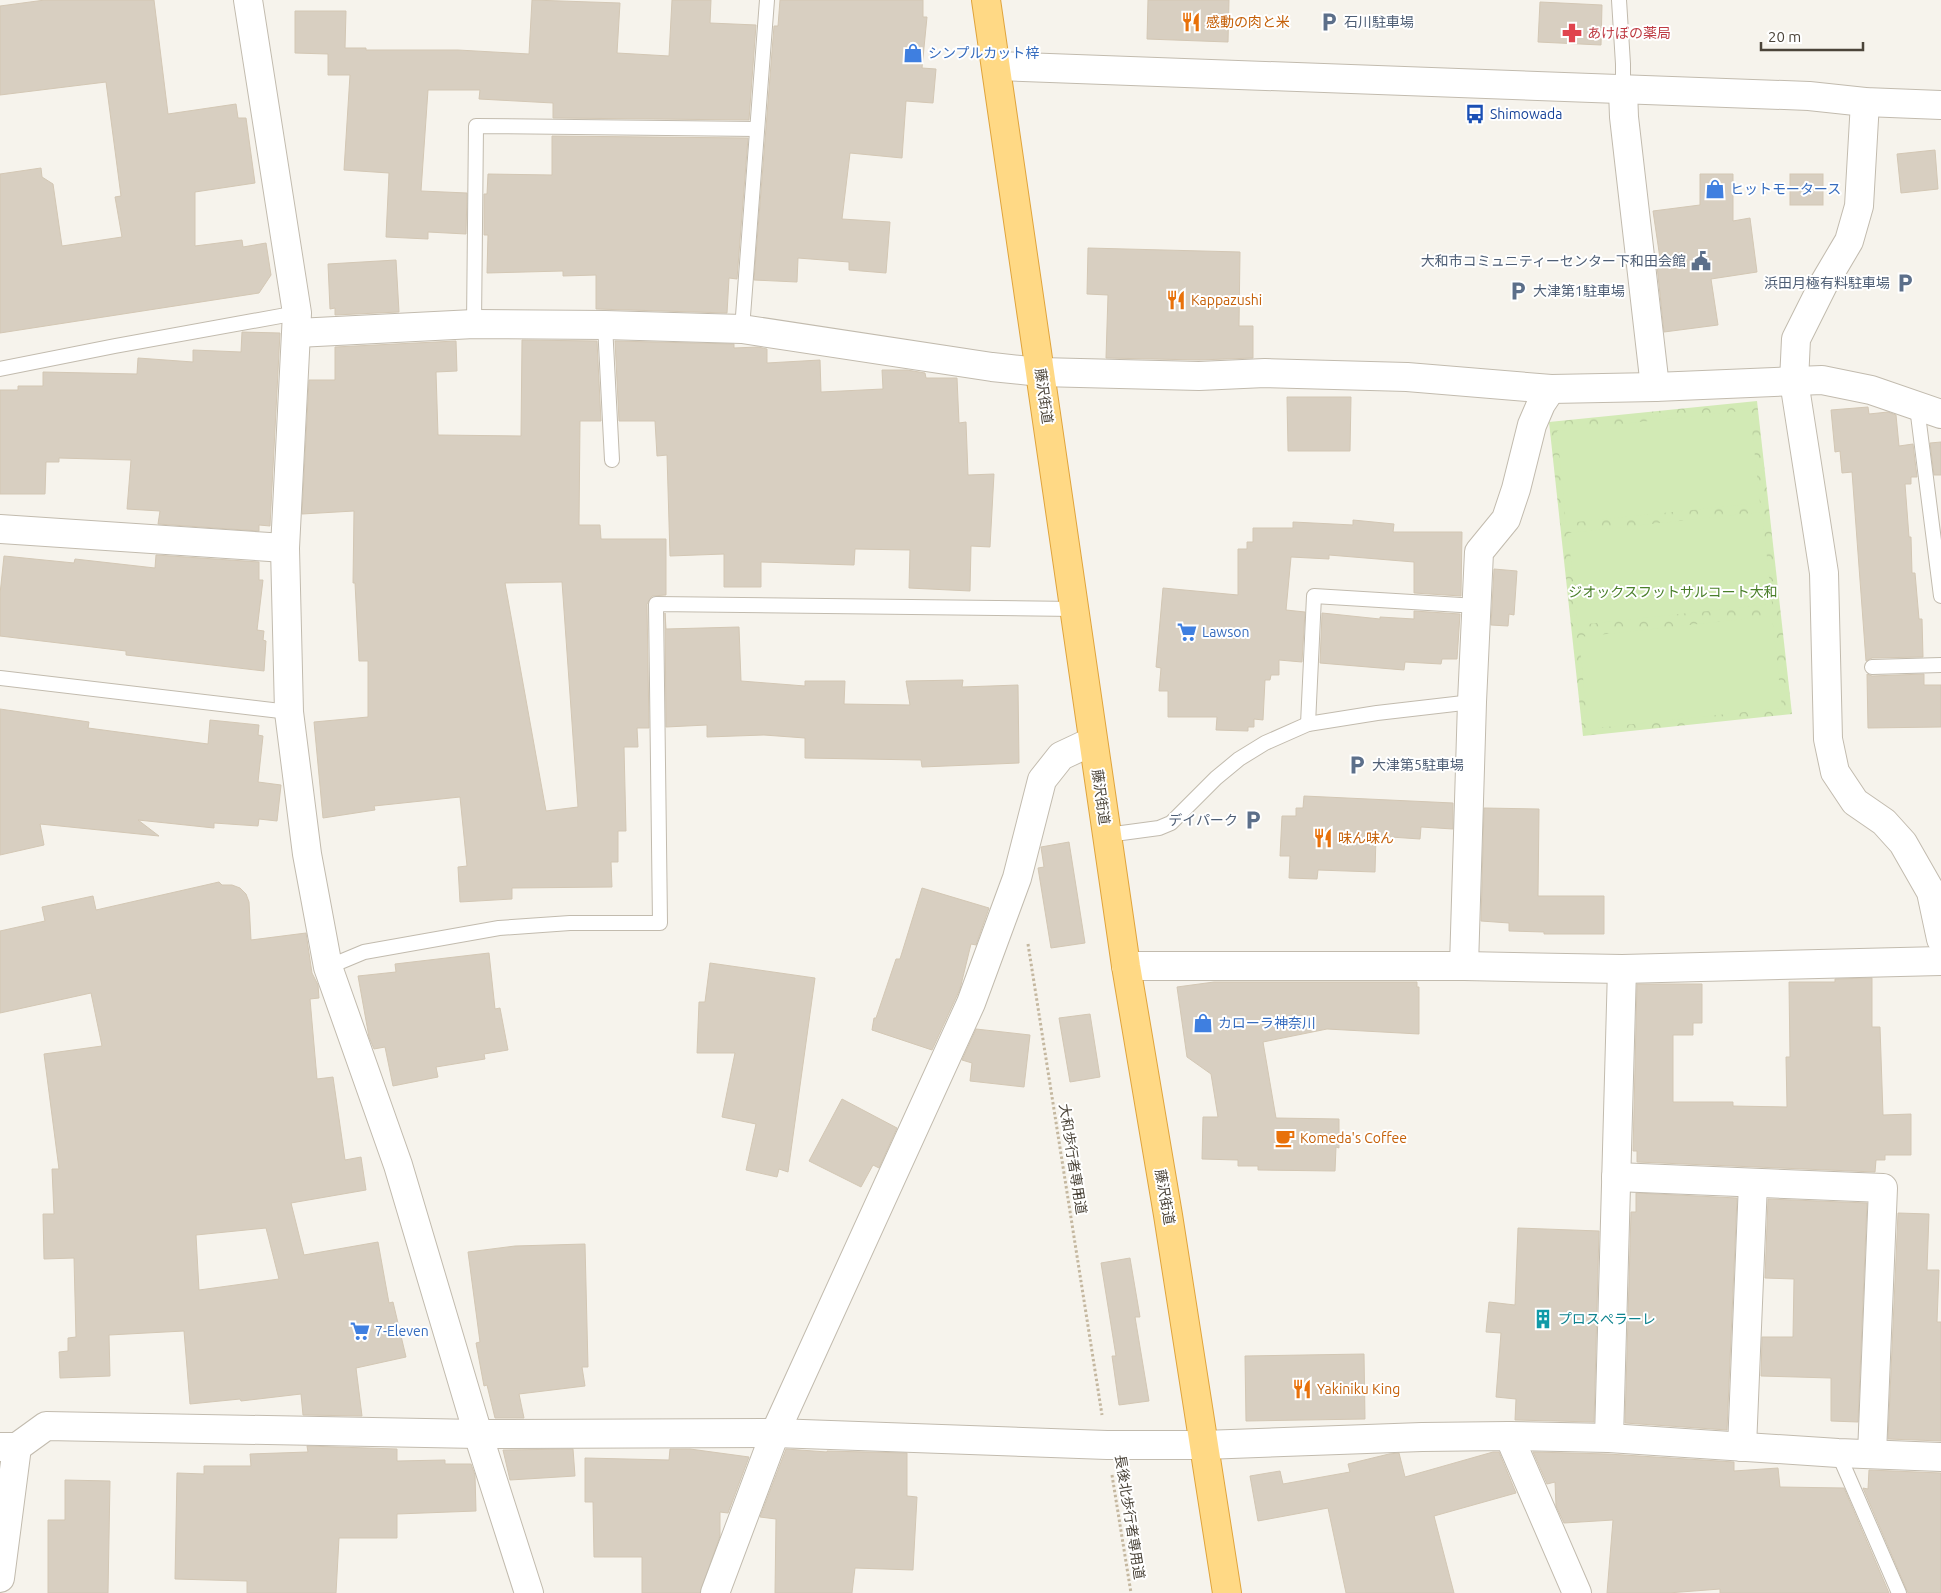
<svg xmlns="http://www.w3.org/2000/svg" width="1941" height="1593" font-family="Ubuntu,'Noto Sans JP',sans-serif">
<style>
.forest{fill:url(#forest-crowns)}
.pitch{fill:#d2eab5}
.building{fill:#d8cfc1;stroke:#d3c7b4;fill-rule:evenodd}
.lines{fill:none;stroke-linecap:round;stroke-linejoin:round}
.service-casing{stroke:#c2bbae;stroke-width:16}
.minor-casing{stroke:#c2bbae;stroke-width:30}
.tertiary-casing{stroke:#c2bbae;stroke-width:30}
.trunk-casing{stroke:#e0a43c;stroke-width:30}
.path{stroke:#c4b79f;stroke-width:3;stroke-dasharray:2.5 2.5;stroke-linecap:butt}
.service{stroke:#fff;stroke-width:14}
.minor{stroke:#fff;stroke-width:28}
.tertiary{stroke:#fff;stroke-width:28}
.trunk{stroke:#ffd985;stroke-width:28}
.labels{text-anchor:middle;stroke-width:4;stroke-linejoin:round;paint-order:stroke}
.food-label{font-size:14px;fill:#c56008;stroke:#fff;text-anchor:start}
.service-label{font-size:14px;fill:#4e5e75;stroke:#fff;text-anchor:start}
.health-label{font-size:14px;fill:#be3a42;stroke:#fff;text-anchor:start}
.shop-label{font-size:14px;fill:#366cbe;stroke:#fff;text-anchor:start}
.transit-label{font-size:14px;fill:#164399;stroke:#fff;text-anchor:start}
.street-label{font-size:14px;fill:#4b4439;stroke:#fff}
.park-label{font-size:14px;fill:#4a7f2a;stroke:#fff}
.culture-label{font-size:14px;fill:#0d838f;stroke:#fff;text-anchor:start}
</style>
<defs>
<pattern id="forest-crowns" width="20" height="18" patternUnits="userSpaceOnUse" patternTransform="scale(1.25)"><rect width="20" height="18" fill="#d2eab5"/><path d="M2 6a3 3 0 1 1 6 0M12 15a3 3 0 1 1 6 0" fill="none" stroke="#b6ca9c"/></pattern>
</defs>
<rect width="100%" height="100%" fill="#f6f3ec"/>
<polygon class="forest" points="1757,401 1792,714 1583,736 1549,422"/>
<g class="pitch">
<polygon points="1750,410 1760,503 1566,523 1557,431"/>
<polygon points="1762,512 1772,604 1578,625 1568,533"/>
<polygon points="1772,616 1782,708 1588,729 1579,637"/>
</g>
<g class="building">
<polygon points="45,0 154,0 168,114 236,104 238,118 246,118 255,183 195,192 195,246 242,240 243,247 266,243 271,275 259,293 0,333 0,174 41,168 42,177 53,184 62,246 122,237 115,197 121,196 106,82 0,95 0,6"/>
<polygon points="532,0 620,3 617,53 669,56 672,0 711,0 710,23 756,25 749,120 553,118 553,103 479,99 480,90 428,90 421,191 467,193 466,234 428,232 428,239 386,237 389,173 344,170 350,75 328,75 328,54 295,53 295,11 346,11 345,48 366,48 366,50 458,50 529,54"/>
<polygon points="780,0 923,0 923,17 927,17 922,68 936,69 933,103 906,101 902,158 850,153 842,219 890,222 886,273 849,270 849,262 798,258 797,282 754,280 774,26 778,26"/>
<polygon points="1148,0 1229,0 1228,42 1147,39"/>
<polygon points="1540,2 1602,5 1601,45 1538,42"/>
<polygon points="552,136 748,138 737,279 729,278 727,313 596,309 596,275 563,276 563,271 487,273 488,235 484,235 484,194 487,194 488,174 552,175"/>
<polygon points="1935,150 1938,189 1901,193 1897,154"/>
<polygon points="1700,174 1733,174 1733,221 1750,218 1757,272 1711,279 1718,325 1664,332 1657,266 1661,265 1653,211 1700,205"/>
<rect x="1790" y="174" width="33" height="31"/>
<polygon points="1088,248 1240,252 1239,326 1253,326 1253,358 1199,360 1106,358 1108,295 1087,294"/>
<polygon points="396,260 399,312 335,315 335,308 330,309 328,264"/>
<polygon points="242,332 280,333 270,526 259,525 259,531 158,524 160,511 127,509 131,460 59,458 59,462 46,462 45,494 0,494 0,390 18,390 18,386 43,386 43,372 137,374 138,358 193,362 193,350 241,352"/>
<path d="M522 340 597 341 601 421H580L579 525H600L601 539H666V595L652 596 647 604 649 728H637L638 747H624L626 831H618V862H611L612 887 512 888V899L460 902 458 867 467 866 460 797 374 806 375 810 323 818 314 722 368 717V661H359L355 583H353L354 511 302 514 309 380H335V347L456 341 457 371 436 372 438 435 521 436ZM562 582 578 807 546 811 505 583Z"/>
<polygon points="615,341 734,344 734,348 758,347 767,349 767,363 820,360 821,392 883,389 882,370 907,370 925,373 926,378 957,378 959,423 966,422 968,475 994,474 990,547 971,546 970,591 909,588 910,550 855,549 854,565 761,562 761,587 724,587 724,554 670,556 667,455 657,456 655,421 619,421"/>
<polygon points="1287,397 1351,397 1350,451 1288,451"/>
<polygon points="1868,407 1869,414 1888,412 1896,415 1899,446 1913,444 1917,477 1911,477 1911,484 1905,484 1909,537 1911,537 1912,573 1915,573 1919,619 1922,619 1923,657 1872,658 1866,661 1852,472 1842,473 1840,451 1835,452 1831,410"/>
<polygon points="1941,442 1941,475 1934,475 1930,443"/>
<polygon points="1353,520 1394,524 1393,532 1462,532 1461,596 1414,593 1414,562 1329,555 1329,559 1291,557 1286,610 1305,612 1302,662 1279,660 1279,675 1271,675 1270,680 1265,680 1263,720 1254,719 1254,727 1248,727 1248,731 1216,730 1217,717 1168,717 1168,691 1159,691 1161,668 1156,667 1163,588 1238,595 1238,549 1247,549 1247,542 1253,542 1253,528 1293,528 1293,522 1353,525"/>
<polygon points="156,555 259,562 259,580 263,580 257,630 264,631 263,640 266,641 264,671 126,655 126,651 0,636 0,594 4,556 74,563 75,559 155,568"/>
<polygon points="1494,569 1517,571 1514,615 1509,614 1508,626 1491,625"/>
<polygon points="1414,611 1460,614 1457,659 1442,659 1441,664 1405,662 1404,670 1320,663 1322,613 1380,619 1380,617 1414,619"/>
<polygon points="665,613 666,629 739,627 741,681 805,686 805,681 845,681 844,704 910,705 906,681 963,680 962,687 1018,685 1019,763 922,767 921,760 805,758 805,738 764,735 707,737 707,725 666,727"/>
<polygon points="1867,674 1872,676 1924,674 1924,685 1941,685 1941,727 1868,728"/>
<polygon points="0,709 89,722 88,728 208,744 210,720 259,725 258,735 263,736 258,782 281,785 277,821 259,819 258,826 214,823 214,828 138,820 159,836 40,824 44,845 0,855"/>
<polygon points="1304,796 1453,803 1453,829 1421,827 1420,839 1376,836 1375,872 1318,870 1317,879 1289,878 1290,856 1280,856 1282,816 1296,816 1296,808 1303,808"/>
<polygon points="1484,808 1539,809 1538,896 1604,896 1604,934 1544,934 1544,932 1509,931 1509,923 1481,921"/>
<polygon points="1069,842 1085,943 1051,948 1038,868 1044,867 1041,847"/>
<path d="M219 882 222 885H232L240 888 246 894 249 902 251 940 306 933 312 973 318 985 319 998 310 999 317 1079 333 1077 345 1160 361 1157 366 1190 291 1203 304 1255 378 1242 389 1303 393 1302 406 1357 356 1368 362 1416 303 1415 301 1394 241 1401 240 1399 190 1404 184 1331 109 1335 110 1376 60 1378 59 1352 68 1351V1338L76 1337 74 1258 44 1259 43 1214H54L52 1169H59L44 1054 102 1046 91 993 0 1013V931L45 921 42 907 93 896 96 910ZM266 1228 279 1279 199 1290 196 1235Z"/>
<polygon points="922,888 989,908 976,945 971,944 960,989 932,1050 872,1030 874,1018 876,1018 896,959 900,959"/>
<polygon points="489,953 495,1009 500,1008 508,1050 484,1054 485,1059 436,1067 438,1077 393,1086 385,1047 374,1049 369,1037 358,976 396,972 395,964"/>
<polygon points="710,963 815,978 788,1172 779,1169 777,1177 746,1170 756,1124 722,1117 735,1053 697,1053 699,1002 705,1002"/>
<polygon points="1872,978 1872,1027 1880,1027 1883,1115 1911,1114 1911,1155 1885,1155 1885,1160 1876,1160 1875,1172 1637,1162 1637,1151 1633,1151 1637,984 1702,984 1702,1023 1693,1023 1693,1035 1673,1035 1673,1102 1733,1102 1733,1106 1787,1107 1786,1057 1790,1057 1789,982 1835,982 1835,979"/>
<polygon points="1214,982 1417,982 1417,987 1419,987 1419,1034 1327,1029 1263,1042 1276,1118 1339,1119 1339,1148 1336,1147 1335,1171 1258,1170 1258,1166 1238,1166 1238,1160 1202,1159 1203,1117 1218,1117 1211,1074 1187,1057 1177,987"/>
<polygon points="1090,1014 1100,1077 1070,1082 1059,1018"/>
<polygon points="976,1029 1030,1035 1024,1087 970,1081 972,1063 962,1060"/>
<polygon points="842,1099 897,1128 879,1168 873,1165 861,1187 809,1161"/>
<polygon points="1636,1193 1737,1198 1727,1430 1625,1423 1631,1212 1636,1212"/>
<polygon points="1768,1199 1867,1203 1858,1422 1831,1421 1831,1378 1761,1376 1762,1337 1793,1337 1794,1279 1765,1278"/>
<polygon points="1898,1213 1929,1214 1927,1270 1939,1270 1937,1322 1941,1322 1941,1441 1888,1439"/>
<polygon points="1518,1228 1599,1231 1594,1422 1515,1420 1516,1399 1496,1397 1501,1333 1486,1332 1489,1302 1515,1305"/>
<polygon points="585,1244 588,1367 582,1367 585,1386 519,1394 524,1418 495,1418 487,1385 484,1386 476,1343 480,1342 468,1252 515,1246"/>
<polygon points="1130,1258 1140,1317 1135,1317 1149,1401 1119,1405 1112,1356 1116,1356 1101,1263"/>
<polygon points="1364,1354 1365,1419 1246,1421 1245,1356"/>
<polygon points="307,1446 397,1449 397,1461 445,1460 445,1464 471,1464 475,1475 476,1511 397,1514 397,1538 339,1538 336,1593 247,1593 247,1581 175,1579 177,1473 204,1474 204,1466 251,1466 250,1454 308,1452"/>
<polygon points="573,1449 575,1476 510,1480 503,1450"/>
<polygon points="670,1449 690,1449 749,1457 728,1513 720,1512 720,1536 700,1593 642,1593 642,1557 594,1557 593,1502 585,1502 585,1458 669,1460"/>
<polygon points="786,1449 827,1452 827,1451 907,1453 907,1496 917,1497 913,1570 855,1568 852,1593 775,1593 776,1519 760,1517"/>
<polygon points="1493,1452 1499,1452 1516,1493 1434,1516 1454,1593 1346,1593 1328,1508 1258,1521 1250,1476 1280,1471 1283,1484 1350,1472 1348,1464 1389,1454 1399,1453 1405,1477"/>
<polygon points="1533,1452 1608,1454 1734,1462 1734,1471 1778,1468 1780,1487 1844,1488 1889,1593 1720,1593 1720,1589 1668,1593 1607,1593 1613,1520 1564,1523 1556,1506 1555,1482 1547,1484"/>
<polygon points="1869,1470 1941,1473 1941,1593 1908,1593 1863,1488 1868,1489"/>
<polygon points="65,1480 110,1481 108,1593 48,1593 48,1520 65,1520"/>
</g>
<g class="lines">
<defs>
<g id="service">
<polyline points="1619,0 1623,64 1623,90"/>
<polyline points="474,324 476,126 757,129"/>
<polyline points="605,325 612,460"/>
<polyline points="742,329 767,0"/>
<polyline points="0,369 115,346 297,313"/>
<polyline points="1917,407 1941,596"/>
<polyline points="1872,667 1941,665"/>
<polyline points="0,678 289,712"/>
<polyline points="1308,724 1314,596 1477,606"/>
<polyline points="1107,835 1159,828 1171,823 1216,778 1239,759 1265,743 1308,724 1377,713 1472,702"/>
<polyline points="328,967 364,952 499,928 570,923 660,923 656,604 1075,609"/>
<polyline points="1838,1453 1899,1593"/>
</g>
<g id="minor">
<polyline points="248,0 297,313 285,548 289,712 307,854 328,967 398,1165 478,1434 529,1593"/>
<polyline points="1623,90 1624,117 1655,387"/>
<polyline points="1865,102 1859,206 1849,241 1823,285 1796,339 1794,381 1824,573 1828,739 1835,772 1855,802 1884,822 1903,843 1931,892 1941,939"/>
<polyline points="297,333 474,324 605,325 742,329 992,367 1040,372 1199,376 1265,373 1407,377 1551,389 1655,387 1822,380 1871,390 1941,414"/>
<polyline points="0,529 285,548"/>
<polyline points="1126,966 1464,966 1622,969 1941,961"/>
<polyline points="1464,966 1472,702 1479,552 1506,519 1516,489 1532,425 1541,404 1551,389"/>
<polyline points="1616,1177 1883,1188 1872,1454"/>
<polyline points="1509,1436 1577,1593"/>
<polyline points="1609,1438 1622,969"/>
<polyline points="0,1447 17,1447 46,1426 478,1434 775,1433 1107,1445 1204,1445 1422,1437 1509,1436 1609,1438 1838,1453 1941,1457"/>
<polyline points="1742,1447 1753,1183"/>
<polyline points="0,1578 17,1447"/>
<polyline points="715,1593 775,1433 971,1003 1017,878 1042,780 1061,756 1093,741"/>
</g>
<polyline id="tertiary" points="997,66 1809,96 1865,102 1941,105"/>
<polyline id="trunk" points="986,0 1126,966 1168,1215 1227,1593"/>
</defs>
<use href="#service" class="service-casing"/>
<use href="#minor" class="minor-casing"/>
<use href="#tertiary" class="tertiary-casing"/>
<use href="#trunk" class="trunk-casing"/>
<g class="path">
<polyline points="1028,944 1102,1415"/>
<polyline points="1112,1475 1131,1593"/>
</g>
<use href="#service" class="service"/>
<use href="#minor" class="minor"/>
<use href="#tertiary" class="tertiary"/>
<use href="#trunk" class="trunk"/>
</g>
<defs>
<symbol id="restaurant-bare" viewBox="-9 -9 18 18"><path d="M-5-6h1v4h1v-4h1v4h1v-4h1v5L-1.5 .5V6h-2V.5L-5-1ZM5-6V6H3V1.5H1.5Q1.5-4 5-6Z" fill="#e8710a" stroke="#fff" stroke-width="2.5" paint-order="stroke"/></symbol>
<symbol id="parking-bare" viewBox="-9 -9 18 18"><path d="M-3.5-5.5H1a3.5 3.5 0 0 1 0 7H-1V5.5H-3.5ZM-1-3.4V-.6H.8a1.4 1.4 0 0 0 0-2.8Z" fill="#5c6f8a" stroke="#fff" stroke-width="2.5" paint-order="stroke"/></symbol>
<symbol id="pharmacy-bare" viewBox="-9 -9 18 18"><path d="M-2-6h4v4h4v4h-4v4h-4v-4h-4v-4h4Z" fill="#e0444e" stroke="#fff" stroke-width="2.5" paint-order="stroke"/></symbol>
<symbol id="shop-bare" viewBox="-9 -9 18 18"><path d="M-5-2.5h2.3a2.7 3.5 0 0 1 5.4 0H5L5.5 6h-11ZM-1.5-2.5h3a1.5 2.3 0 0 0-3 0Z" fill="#3f7fe0" stroke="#fff" stroke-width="2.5" paint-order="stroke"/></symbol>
<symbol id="bus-bare" viewBox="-9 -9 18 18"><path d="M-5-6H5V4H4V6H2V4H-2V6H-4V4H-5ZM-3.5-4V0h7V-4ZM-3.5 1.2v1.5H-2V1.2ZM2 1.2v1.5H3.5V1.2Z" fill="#1a4fb4" stroke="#fff" stroke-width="2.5" paint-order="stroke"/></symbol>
<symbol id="civic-bare" viewBox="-9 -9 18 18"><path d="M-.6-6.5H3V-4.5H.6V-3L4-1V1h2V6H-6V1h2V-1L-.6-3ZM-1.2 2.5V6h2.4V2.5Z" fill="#5c6f8a" stroke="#fff" stroke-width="2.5" paint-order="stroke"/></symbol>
<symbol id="supermarket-bare" viewBox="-9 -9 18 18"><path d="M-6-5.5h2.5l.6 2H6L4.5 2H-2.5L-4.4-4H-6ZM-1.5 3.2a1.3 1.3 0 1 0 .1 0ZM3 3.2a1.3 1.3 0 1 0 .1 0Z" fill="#3f7fe0" stroke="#fff" stroke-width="2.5" paint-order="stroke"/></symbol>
<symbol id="cafe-bare" viewBox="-9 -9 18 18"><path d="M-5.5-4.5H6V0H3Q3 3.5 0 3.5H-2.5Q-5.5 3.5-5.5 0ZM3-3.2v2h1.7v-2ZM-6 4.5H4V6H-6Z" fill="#e8710a" stroke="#fff" stroke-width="2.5" paint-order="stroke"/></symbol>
<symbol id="building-bare" viewBox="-9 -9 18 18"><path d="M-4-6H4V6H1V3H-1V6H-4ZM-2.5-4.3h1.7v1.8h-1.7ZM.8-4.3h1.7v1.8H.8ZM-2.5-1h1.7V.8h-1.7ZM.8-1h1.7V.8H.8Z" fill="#0f9aa8" stroke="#fff" stroke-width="2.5" paint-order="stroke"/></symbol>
</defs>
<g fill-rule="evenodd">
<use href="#restaurant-bare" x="1177" y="8" width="28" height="28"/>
<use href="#parking-bare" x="1315" y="8" width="28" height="28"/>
<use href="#pharmacy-bare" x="1558" y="19" width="28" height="28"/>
<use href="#shop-bare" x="899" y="39" width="28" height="28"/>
<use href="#bus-bare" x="1461" y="100" width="28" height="28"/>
<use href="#shop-bare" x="1701" y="175" width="28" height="28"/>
<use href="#civic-bare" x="1687" y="247" width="28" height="28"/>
<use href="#parking-bare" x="1891" y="269" width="28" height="28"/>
<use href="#parking-bare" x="1504" y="277" width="28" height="28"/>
<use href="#restaurant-bare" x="1162" y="286" width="28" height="28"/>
<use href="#supermarket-bare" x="1173" y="618" width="28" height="28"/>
<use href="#parking-bare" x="1343" y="751" width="28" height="28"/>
<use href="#parking-bare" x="1239" y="806" width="28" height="28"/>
<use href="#restaurant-bare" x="1309" y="824" width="28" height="28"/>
<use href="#shop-bare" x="1189" y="1009" width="28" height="28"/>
<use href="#cafe-bare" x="1271" y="1124" width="28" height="28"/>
<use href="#building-bare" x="1529" y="1305" width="28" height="28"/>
<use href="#supermarket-bare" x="346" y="1317" width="28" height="28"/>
<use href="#restaurant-bare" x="1288" y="1375" width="28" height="28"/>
</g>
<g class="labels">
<g class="food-label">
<text x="1206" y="27">感動の肉と米</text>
<text x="1191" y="305">Kappazushi</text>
<text x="1338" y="843">味ん味ん</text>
<text x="1300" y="1143">Komeda's Coffee</text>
<text x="1317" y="1394">Yakiniku King</text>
</g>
<g class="service-label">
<text x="1344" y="27">石川駐車場</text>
<text x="1686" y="266" text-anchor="end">大和市コミュニティーセンター下和田会館</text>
<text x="1890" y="288" text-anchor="end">浜田月極有料駐車場</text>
<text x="1533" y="296">大津第1駐車場</text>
<text x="1372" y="770">大津第5駐車場</text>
<text x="1238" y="825" text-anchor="end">デイパーク</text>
</g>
<g class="health-label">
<text x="1587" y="38">あけぼの薬局</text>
</g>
<g class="shop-label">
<text x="928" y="58">シンプルカット梓</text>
<text x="1730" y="194">ヒットモータース</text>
<text x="1202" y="637">Lawson</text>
<text x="1218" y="1028">カローラ神奈川</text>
<text x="375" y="1336">7-Eleven</text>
</g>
<g class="transit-label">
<text x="1490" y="119">Shimowada</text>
</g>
<g class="street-label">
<text transform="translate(1044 396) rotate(82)" y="5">藤沢街道</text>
<text transform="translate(1101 797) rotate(82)" y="5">藤沢街道</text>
<text transform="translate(1073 1159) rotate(81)" y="5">大和歩行者専用道</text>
<text transform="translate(1165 1197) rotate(80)" y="5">藤沢街道</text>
<text transform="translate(1130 1517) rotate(81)" y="5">長後北歩行者専用道</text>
</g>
<g class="park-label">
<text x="1673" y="597">ジオックスフットサルコート大和</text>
</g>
<g class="culture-label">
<text x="1558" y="1324">プロスぺラーレ</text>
</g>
</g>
<path d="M1761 42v8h102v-8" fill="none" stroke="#4b4439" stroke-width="2.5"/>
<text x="1768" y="42" font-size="15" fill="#4b4439" stroke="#ffffff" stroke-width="4" paint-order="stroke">20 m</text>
</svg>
